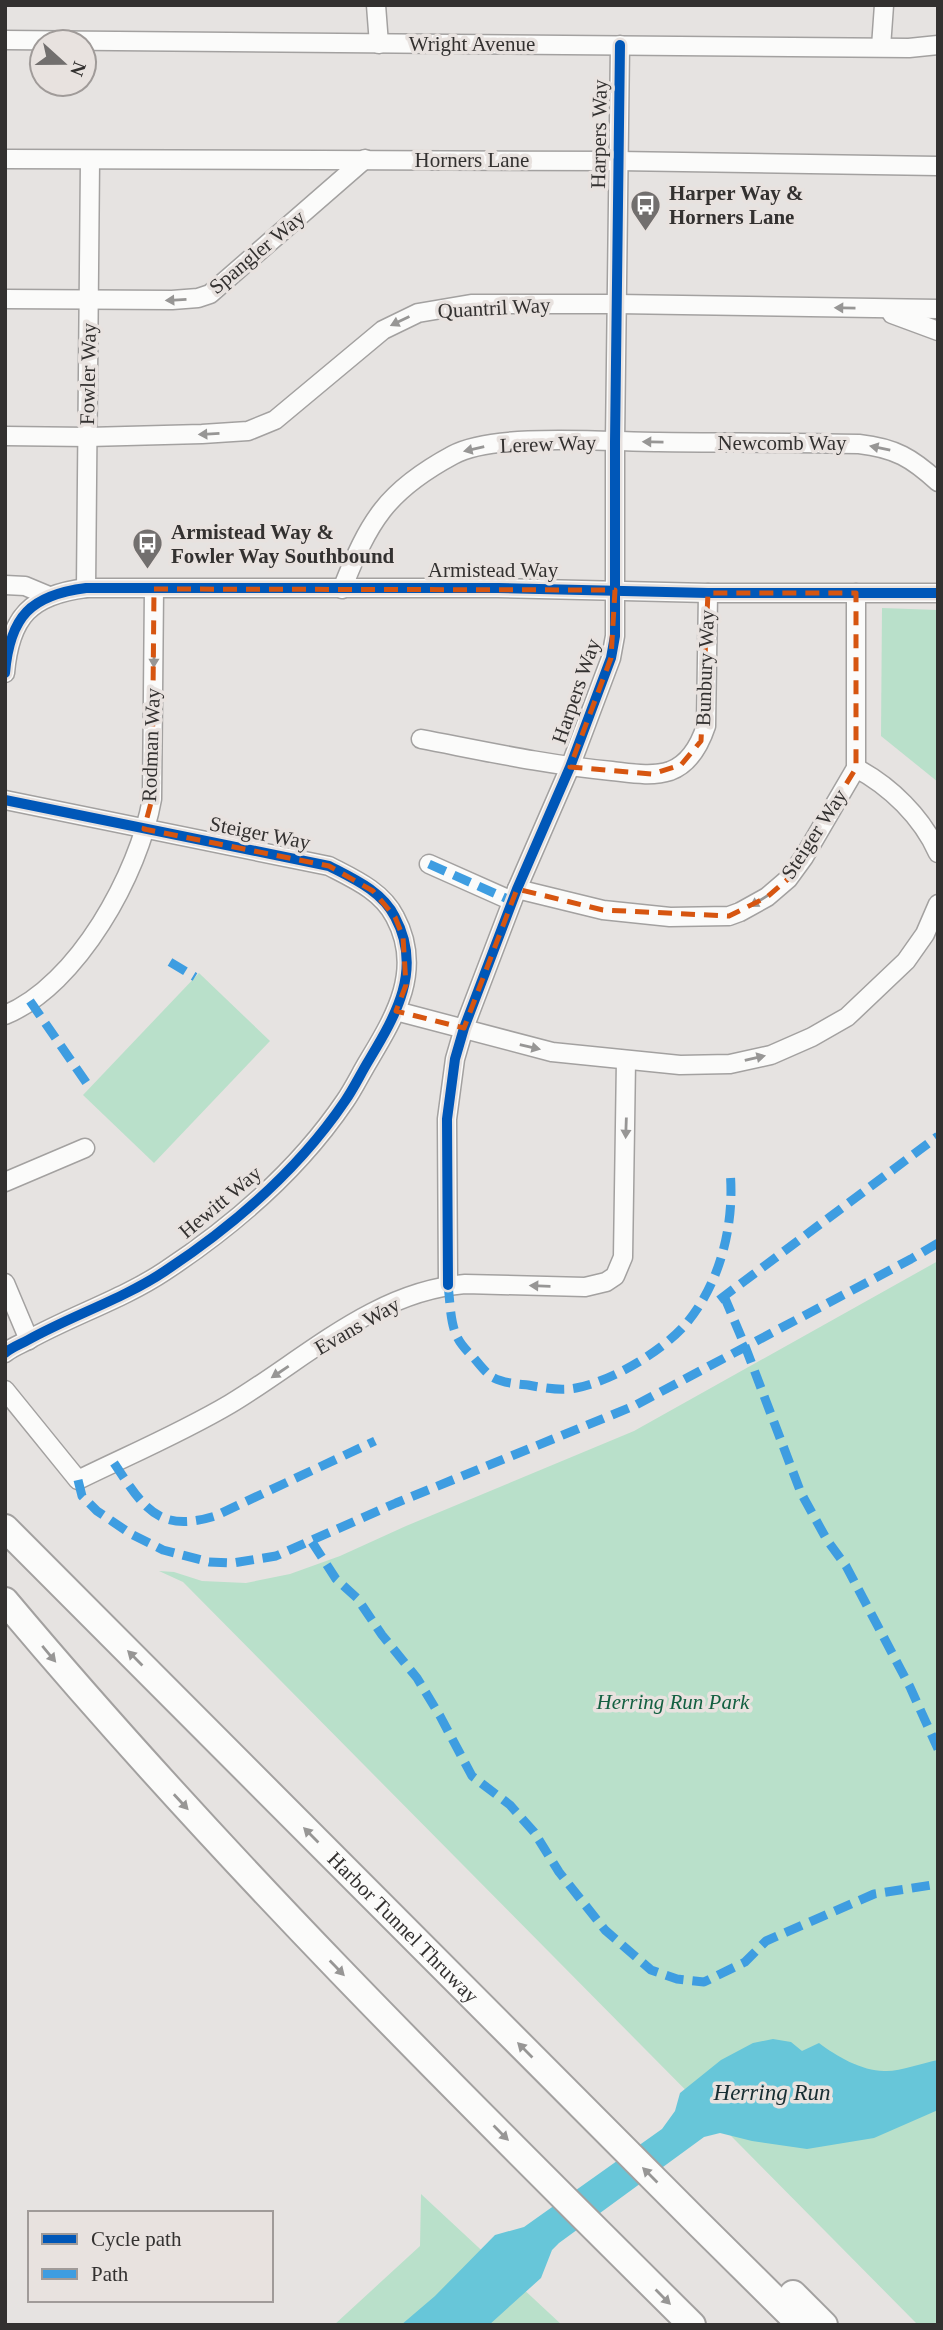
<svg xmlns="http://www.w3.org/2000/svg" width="943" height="2330" font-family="Georgia,serif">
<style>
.green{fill:#b9e0ca}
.water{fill:#67c6d9}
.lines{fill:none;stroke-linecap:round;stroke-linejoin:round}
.minor-casing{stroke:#a3a1a0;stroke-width:21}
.highway-casing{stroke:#a3a1a0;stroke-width:30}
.minor{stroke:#fbfbfa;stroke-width:18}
.highway{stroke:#fbfbfa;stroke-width:26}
.quiet{stroke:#3e9de1;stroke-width:9;stroke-dasharray:18 9;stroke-linecap:butt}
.cycleway-casing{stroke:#e8e2df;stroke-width:15}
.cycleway{stroke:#0057b8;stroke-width:10}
.oneway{fill:#979695}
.marked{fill:none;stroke:#d65510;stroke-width:5;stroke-dasharray:14 9;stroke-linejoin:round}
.labels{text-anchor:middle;stroke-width:7;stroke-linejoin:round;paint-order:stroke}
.street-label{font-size:21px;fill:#333130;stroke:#e8e2df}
.poi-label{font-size:21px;font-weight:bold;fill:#333130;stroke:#e8e2df;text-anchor:start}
.park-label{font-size:21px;font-style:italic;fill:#136041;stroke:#e8e2df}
.water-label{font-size:23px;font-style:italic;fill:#172d32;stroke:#e8e2df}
</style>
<rect width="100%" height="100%" fill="#e6e3e1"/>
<g class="green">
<polygon points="882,608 938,610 938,782 881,736"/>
<polygon points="199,973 270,1041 154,1163 83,1095"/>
<polygon points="938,1261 938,2325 918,2325 183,1582 159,1571 174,1572 202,1581 246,1583 290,1574 340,1556 406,1526 634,1431"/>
<polygon points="421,2194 562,2325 334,2325 420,2246"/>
</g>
<path class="water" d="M773 2039 791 2042 802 2051 819 2043C836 2056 862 2071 884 2071 899 2072 922 2063 938 2060V2110L874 2138 807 2149 752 2141 720 2133 704 2137 559 2243 552 2250 541 2278 489 2325H401L435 2296 495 2235 524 2227 662 2129 675 2111 680 2093 721 2060 753 2043Z"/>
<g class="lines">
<defs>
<g id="minor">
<polyline points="376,5 379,44"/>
<polyline points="5,40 909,48 938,45"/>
<polyline points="881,47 884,5"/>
<polyline points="5,159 618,161 938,166"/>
<polyline points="5,299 172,300 198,298 210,294 365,159"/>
<polyline points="892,314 938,331"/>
<polyline points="5,436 88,437 202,434 248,431 275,420 383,330 418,313 471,304 617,304 938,309"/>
<polyline points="5,585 25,586 49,596"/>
<polyline points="86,588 90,161"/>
<path d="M342 589C369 521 386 491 453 455 495 432 608 442 658 442 725 443 792 442 859 444 895 448 912 458 938 482"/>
<path d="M5 673C10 616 31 595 86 588H498L708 593H938"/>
<path d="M421 739C484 751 547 765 612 771 630 773 652 777 670 771 689 764 700 744 706 726L708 593"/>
<path d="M856 768C890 786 922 817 938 853"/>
<path d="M5 800 329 866C354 879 382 891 395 917 423 969 396 1015 369 1060 361 1073 354 1088 345 1101 299 1169 233 1226 165 1271 123 1299 73 1315 28 1340 21 1344 12 1347 5 1353"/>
<polyline points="429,864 512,901"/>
<polyline points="517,889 603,910 670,917 729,916 740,912 767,897 788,879 804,857 856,768 856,593"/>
<polyline points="396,1011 552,1052 680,1065 730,1064 771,1055 812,1037 847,1017 906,961 925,934 938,904"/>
<path d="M5 1015C78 985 139 873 152 799L154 589"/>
<polyline points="5,1182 85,1148"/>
<polyline points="5,1283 29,1340"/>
<polyline points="448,1285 447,1119 455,1059 464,1028 517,889 570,767 611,658 615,636 615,442 620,45"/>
<path d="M5 1390 78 1480C129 1455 181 1433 230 1404 305 1359 375 1291 465 1284L585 1287 606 1282 615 1276 623 1257 626 1060"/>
</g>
<g id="highway">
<path id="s1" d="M5 1528 698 2223 801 2325"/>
<path d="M5 1601C219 1856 456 2091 692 2325"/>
<polyline points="793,2294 824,2325"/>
</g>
</defs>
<use href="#minor" class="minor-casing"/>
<use href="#highway" class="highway-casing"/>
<use href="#minor" class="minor"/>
<use href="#highway" class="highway"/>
<g class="quiet">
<polyline points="429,864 512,901"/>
<polyline points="170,962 195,977"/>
<polyline points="30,1001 90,1088"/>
<path d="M448 1285C450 1300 450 1318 455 1332 459 1343 466 1350 474 1358 479 1364 485 1372 492 1377 502 1383 517 1384 528 1385 544 1388 561 1391 576 1388 612 1381 661 1352 685 1325 721 1283 735 1223 730 1170"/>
<polyline points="724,1296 745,1346 801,1493 827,1540 846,1566 910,1687 938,1749"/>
<polyline points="719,1300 938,1136"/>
<path d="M114 1463C143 1506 157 1534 215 1516L375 1441"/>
<polyline points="78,1480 82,1496 97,1511 131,1534 163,1550 209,1562 233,1563 276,1556 396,1503 634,1406 911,1259 938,1243"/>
<polyline points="312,1542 336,1579 357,1598 382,1635 417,1678 440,1716 472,1776 510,1805 534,1832 559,1872 605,1930 651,1970 677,1979 704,1982 745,1962 766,1941 874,1894 938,1884"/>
</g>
<defs>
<g id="cycleway">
<path d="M5 673C10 616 31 595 86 588H498L708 593H938"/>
<path d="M5 800 329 866C354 879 382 891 395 917 423 969 396 1015 369 1060 361 1073 354 1088 345 1101 299 1169 233 1226 165 1271 123 1299 73 1315 28 1340 21 1344 12 1347 5 1353"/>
<polyline points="448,1285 447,1119 455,1059 464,1028 517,889 570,767 611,658 615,636 615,442 620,45"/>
</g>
</defs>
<use href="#cycleway" class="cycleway-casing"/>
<use href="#cycleway" class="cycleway"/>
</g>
<defs><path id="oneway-solid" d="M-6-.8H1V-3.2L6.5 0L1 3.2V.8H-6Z" transform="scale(1.75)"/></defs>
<g class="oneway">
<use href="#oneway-solid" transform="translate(176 300) rotate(177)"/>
<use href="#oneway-solid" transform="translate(845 308) rotate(-179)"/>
<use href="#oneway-solid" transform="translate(400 321) rotate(154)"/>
<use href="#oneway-solid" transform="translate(209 434) rotate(177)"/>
<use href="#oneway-solid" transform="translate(653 442) rotate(-179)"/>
<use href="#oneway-solid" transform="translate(880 448) rotate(-168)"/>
<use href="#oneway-solid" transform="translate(474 449) rotate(167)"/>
<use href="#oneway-solid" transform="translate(154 657) rotate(91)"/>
<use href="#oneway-solid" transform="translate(759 901) rotate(148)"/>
<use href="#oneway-solid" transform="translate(530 1047) rotate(13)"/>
<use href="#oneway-solid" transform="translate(755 1058) rotate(-13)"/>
<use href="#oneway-solid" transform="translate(626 1128) rotate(92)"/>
<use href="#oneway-solid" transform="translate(540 1286) rotate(-178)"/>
<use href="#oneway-solid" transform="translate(280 1372) rotate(146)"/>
<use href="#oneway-solid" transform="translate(49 1654) rotate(50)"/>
<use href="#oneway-solid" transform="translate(135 1658) rotate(-135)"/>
<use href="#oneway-solid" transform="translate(181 1802) rotate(47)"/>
<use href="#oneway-solid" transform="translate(311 1835) rotate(-135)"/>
<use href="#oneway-solid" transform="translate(337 1968) rotate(46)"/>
<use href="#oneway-solid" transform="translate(525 2050) rotate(-135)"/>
<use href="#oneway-solid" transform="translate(501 2133) rotate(45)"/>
<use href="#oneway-solid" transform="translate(650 2175) rotate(-135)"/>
<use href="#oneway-solid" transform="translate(663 2297) rotate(45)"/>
</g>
<path class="marked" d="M154 589 615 590 611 658 570 767 652 774 681 765 701 741 708 593H856V768L788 879 767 897 729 916 603 910 517 889 464 1028 396 1011 406 985 403 937 395 917 373 891 329 866 144 829 152 799Z"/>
<defs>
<symbol id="bus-pin" viewBox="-11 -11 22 30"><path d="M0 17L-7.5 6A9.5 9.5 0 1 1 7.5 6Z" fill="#726f6e" stroke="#e8e2df"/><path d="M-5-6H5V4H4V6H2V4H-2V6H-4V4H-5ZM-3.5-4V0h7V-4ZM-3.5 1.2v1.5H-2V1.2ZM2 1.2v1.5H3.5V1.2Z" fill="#fff"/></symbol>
</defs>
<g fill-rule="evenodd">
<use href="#bus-pin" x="628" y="188" width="35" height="47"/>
<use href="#bus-pin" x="130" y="526" width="35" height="47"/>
</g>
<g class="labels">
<g class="street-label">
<text x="472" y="51">Wright Avenue</text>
<text transform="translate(599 134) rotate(-89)" y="7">Harpers Way</text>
<text x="472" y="167">Horners Lane</text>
<text transform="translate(257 252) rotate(-40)" y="7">Spangler Way</text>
<text transform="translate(494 308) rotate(-3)" y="7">Quantril Way</text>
<text transform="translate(88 374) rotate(-89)" y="7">Fowler Way</text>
<text x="782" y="450">Newcomb Way</text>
<text transform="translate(548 444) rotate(-2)" y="7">Lerew Way</text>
<text x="493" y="577">Armistead Way</text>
<text transform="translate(705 668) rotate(-88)" y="7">Bunbury Way</text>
<text transform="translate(576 691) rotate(-71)" y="7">Harpers Way</text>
<text transform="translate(151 745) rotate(-88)" y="7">Rodman Way</text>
<text transform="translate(260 833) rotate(11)" y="7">Steiger Way</text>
<text transform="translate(814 834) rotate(-57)" y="7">Steiger Way</text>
<text transform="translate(220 1202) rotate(-40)" y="7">Hewitt Way</text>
<text transform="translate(357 1326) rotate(-30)" y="7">Evans Way</text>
<text dy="7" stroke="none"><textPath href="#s1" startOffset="564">Harbor Tunnel Thruway</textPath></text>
</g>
<g class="poi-label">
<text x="669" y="200">Harper Way &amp;<tspan x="669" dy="24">Horners Lane</tspan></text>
<text x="171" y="539">Armistead Way &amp;<tspan x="171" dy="24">Fowler Way Southbound</tspan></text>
</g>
<g class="park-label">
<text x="673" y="1709">Herring Run Park</text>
</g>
<g class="water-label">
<text x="772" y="2100">Herring Run</text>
</g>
</g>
<rect width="943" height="2330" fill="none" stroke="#333130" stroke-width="14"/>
<rect x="28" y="2211" width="245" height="91" fill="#e8e2df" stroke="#a09b99" stroke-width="2"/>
<rect x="42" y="2234" width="35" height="10" fill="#0057b8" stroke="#a09b99" stroke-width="2"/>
<text x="91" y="2246" font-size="21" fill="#333130">Cycle path</text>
<rect x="42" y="2269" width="35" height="10" fill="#3e9de1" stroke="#a09b99" stroke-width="2"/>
<text x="91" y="2281" font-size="21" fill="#333130">Path</text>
<g transform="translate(63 63) rotate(111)"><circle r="33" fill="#e8e2df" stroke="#a09b99" stroke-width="2"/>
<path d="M0-5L12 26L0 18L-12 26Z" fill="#726f6e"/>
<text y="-10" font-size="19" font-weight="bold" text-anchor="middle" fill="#333130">N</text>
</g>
</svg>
